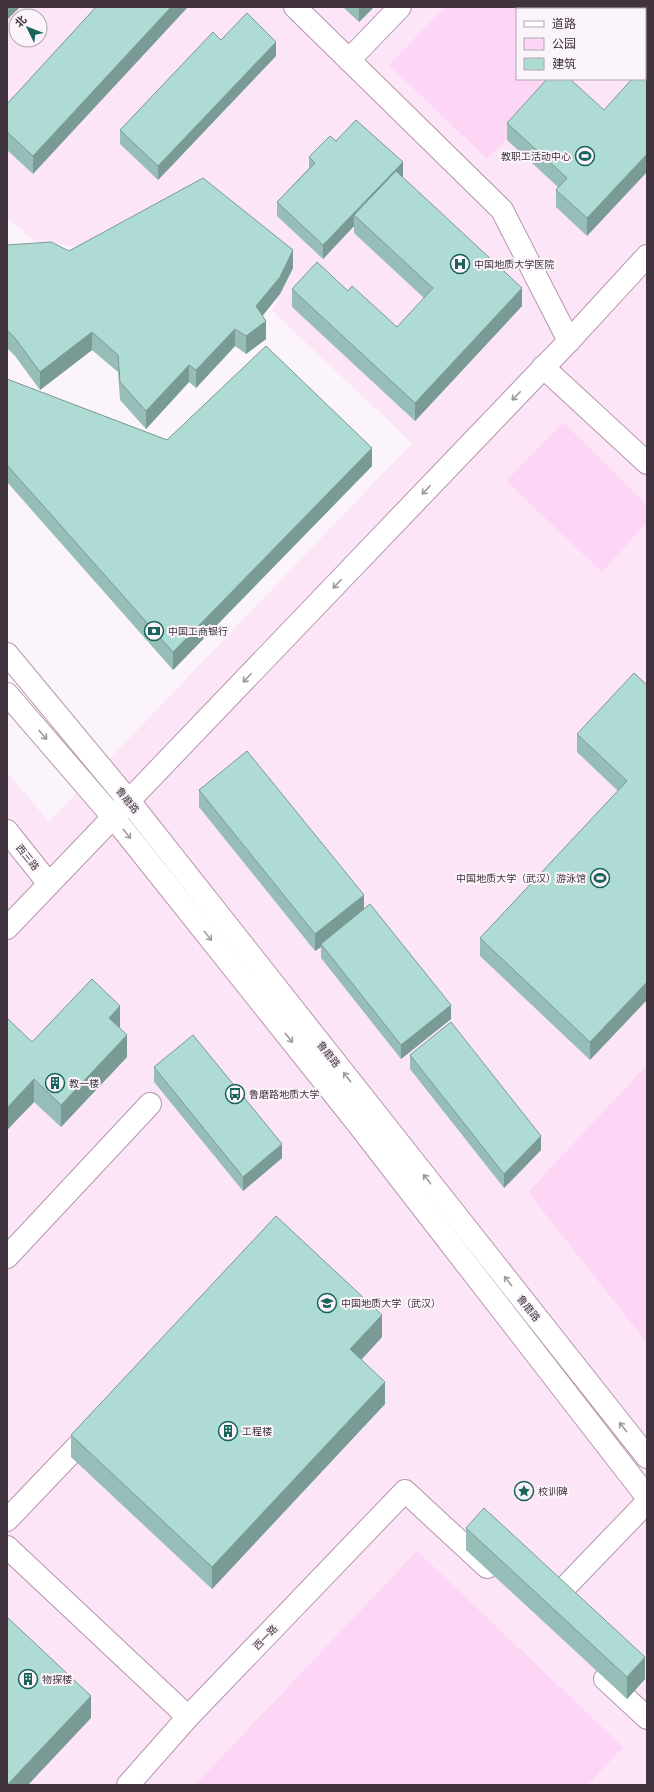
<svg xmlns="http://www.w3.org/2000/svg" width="654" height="1792" font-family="Raleway,'Noto Sans SC',sans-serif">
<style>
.built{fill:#fde5f8;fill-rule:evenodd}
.green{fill:#fdd5f5}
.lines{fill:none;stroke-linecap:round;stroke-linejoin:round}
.street-casing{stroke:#b596ae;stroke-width:24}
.secondary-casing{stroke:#b596ae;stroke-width:24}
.street{stroke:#fff;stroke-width:22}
.secondary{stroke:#fff;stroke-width:22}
.wall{fill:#96bdb7}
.shaded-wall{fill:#7a9a95}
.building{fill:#aedcd5;stroke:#7a9a95}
.oneway{stroke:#a0999e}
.labels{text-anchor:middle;stroke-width:4;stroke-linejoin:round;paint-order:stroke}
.poi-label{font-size:10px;fill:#40333d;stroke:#fbf4fa;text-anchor:start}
.street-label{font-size:10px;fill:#40333d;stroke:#fbf4fa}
</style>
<rect width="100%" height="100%" fill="#fbf4fa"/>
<path class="built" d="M7 7H647V1785H7V772L49 822 412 443 272 311 293 267 81 247 35 241 7 218ZM517 9H645V79H517ZM16 16H40V40H16Z"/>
<g class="green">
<polygon points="445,7 627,7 629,9 517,9 517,79 564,79 487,159 389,65"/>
<polygon points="563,422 647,505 647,522 602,572 506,481"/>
<polygon points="647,1065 647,1343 528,1192"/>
<polygon points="417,1551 623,1747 588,1785 195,1785"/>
</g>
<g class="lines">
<defs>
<g id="street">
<polyline points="295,7 502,210 569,341"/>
<polyline points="349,60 400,7"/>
<polyline points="543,367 647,463"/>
<polyline points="7,831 49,884"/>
<polyline points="7,928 569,341 647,256"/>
<polyline points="7,1257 150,1104"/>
<polyline points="7,1520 92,1431"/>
<polyline points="7,1547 188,1717"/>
<polyline points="547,1606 647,1502"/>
<polyline points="605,1679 647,1718"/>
<polyline points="128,1785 188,1717 405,1491 487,1567"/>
</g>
<g id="secondary">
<polyline points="7,654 129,801 647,1457"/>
<polyline points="7,694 114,818 354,1119 647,1497"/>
</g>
</defs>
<use href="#street" class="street-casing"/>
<use href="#secondary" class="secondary-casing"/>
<use href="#street" class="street"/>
<use href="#secondary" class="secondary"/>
</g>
<g class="wall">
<polygon points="96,7 33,174 7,150 7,104"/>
<polygon points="343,7 374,7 359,22"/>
<polygon points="221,40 276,56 158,180 120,144 120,130"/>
<polygon points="604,110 587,236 556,207 556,190 558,187 507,140 507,123"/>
<polygon points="336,141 403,177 402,177 522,306 415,421 292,307 292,289 348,291 397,327 424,298 354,233 354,226 323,259 277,216 277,202 309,168 309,157"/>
<polygon points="7,245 69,251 293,268 280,294 262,316 266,339 246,354 235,346 196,388 189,382 146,429 120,400 118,372 92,350 40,390 15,356 7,348"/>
<polygon points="647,319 647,344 646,342 646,320"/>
<polygon points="7,379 167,440 372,466 173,670 7,482"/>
<polygon points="647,685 590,1060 480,956 480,938 618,791 577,752 577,734"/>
<polygon points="199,790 364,910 451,1019 401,1059 321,958 321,947 315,951 199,807"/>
<polygon points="7,1018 32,1042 120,1028 127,1057 61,1127 34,1102 7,1130"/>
<polygon points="410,1055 541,1150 504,1188 410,1069"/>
<polygon points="154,1067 282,1158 243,1191 154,1082"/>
<polygon points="382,1337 361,1360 385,1404 212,1589 71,1457 71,1435"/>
<polygon points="466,1528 645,1679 627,1699 466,1550"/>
</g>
<g class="shaded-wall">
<polygon points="7,7 20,7 7,20"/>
<polygon points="171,7 188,7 33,174 33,156"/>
<polygon points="360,7 374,7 359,22 359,8"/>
<polygon points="276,42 276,56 158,180 158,166"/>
<polygon points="647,154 647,172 587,236 587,218"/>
<polygon points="403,162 403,177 360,221 354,215 354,226 323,259 323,245"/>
<polygon points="293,250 293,268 280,294 256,324 256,306"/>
<polygon points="522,288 522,306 415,421 415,403"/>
<polygon points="266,321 266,339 246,354 246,336"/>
<polygon points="235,329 235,346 196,388 196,370"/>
<polygon points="92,332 92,350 40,390 40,372"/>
<polygon points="189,365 189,382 146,429 146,411"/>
<polygon points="372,448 372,466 173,670 173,652"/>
<polygon points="364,895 364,912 321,944 321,947 315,951 315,934"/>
<polygon points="647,982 647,1000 590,1060 590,1042"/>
<polygon points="451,1005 451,1019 401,1059 401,1045"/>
<polygon points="120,1006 120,1028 109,1018"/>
<polygon points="127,1035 127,1057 61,1127 61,1105"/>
<polygon points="34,1079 34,1102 7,1130 7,1108"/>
<polygon points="541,1136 541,1150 504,1188 504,1174"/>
<polygon points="282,1144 282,1158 243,1191 243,1177"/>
<polygon points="382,1315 382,1337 350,1372 350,1349"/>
<polygon points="385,1382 385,1404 212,1589 212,1567"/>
<polygon points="645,1657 645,1679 627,1699 627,1677"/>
<polygon points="91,1696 91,1718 28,1785 7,1785"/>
</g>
<g class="building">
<polygon points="96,7 171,7 33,156 7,132 7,104"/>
<polygon points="247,13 276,42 158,166 120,130 213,32 221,40"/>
<polygon points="647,63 647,154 587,218 556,190 567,178 507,123 547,79 570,79 604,110 632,79 645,79 645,65"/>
<polygon points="356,120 403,162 323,245 277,202 315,163 309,157 330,136 336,141"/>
<polygon points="396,171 522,288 415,403 292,289 317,262 348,291 352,286 397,327 433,288 354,215"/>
<polygon points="203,178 293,250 280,277 256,306 266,321 246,336 235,329 196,370 189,365 146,411 120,382 118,355 92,332 40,372 15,338 7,330 7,245 51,242 69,251"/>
<polygon points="266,346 372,448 173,652 7,465 7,379 167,440"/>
<polygon points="634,673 647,685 647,982 590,1042 480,938 627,781 577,734"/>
<polygon points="247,751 364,895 315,934 199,790"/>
<polygon points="370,904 451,1005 401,1045 321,944"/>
<polygon points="92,979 120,1006 109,1018 127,1035 61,1105 34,1079 7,1108 7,1018 32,1042"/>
<polygon points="451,1022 541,1136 504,1174 410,1055"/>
<polygon points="193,1035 282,1144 243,1177 154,1067"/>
<polygon points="276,1216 382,1315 350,1349 385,1382 212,1567 71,1435"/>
<polygon points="484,1508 645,1657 627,1677 466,1528"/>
<polygon points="7,1617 91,1696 7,1785"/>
</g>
<defs><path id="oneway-shaft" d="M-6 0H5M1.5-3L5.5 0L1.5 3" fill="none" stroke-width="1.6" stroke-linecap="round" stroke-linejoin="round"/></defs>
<g class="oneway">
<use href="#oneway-shaft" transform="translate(516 396) rotate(134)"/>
<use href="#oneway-shaft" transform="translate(426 490) rotate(134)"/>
<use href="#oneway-shaft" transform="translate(337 584) rotate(134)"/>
<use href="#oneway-shaft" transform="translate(247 678) rotate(134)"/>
<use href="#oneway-shaft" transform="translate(43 735) rotate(49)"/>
<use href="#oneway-shaft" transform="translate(127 834) rotate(51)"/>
<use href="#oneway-shaft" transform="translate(208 936) rotate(51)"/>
<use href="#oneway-shaft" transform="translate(289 1038) rotate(51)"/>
<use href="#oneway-shaft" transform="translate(347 1077) rotate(-128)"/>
<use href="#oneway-shaft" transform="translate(427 1179) rotate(-128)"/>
<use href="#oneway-shaft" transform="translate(508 1281) rotate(-128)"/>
<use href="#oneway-shaft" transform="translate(623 1427) rotate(-128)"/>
</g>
<defs>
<symbol id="stadium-ring" viewBox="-11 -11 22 22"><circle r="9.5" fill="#fbf4fa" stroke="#18635b" stroke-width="1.5"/><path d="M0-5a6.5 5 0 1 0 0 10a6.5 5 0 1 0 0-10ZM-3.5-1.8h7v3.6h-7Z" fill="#18635b"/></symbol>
<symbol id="hospital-ring" viewBox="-11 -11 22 22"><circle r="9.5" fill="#fbf4fa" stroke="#18635b" stroke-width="1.5"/><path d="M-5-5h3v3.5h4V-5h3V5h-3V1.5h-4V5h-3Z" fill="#18635b"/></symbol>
<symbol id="bank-ring" viewBox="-11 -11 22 22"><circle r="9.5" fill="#fbf4fa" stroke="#18635b" stroke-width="1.5"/><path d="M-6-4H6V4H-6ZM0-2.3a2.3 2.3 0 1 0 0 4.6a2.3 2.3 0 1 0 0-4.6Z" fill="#18635b"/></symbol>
<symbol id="building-ring" viewBox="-11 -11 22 22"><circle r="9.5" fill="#fbf4fa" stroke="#18635b" stroke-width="1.5"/><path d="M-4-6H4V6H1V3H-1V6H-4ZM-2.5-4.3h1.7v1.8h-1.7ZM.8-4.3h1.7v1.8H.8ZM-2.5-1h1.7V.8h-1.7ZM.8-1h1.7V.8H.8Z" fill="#18635b"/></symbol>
<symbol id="bus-ring" viewBox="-11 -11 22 22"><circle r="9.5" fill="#fbf4fa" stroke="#18635b" stroke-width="1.5"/><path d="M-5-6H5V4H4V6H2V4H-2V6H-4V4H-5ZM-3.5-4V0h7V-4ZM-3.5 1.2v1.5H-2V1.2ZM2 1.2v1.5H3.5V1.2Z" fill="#18635b"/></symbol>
<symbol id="university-ring" viewBox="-11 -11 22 22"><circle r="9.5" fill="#fbf4fa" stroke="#18635b" stroke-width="1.5"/><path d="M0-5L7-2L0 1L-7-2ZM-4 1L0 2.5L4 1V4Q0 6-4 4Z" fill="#18635b"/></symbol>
<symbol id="sight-ring" viewBox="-11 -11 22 22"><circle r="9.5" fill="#fbf4fa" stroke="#18635b" stroke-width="1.5"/><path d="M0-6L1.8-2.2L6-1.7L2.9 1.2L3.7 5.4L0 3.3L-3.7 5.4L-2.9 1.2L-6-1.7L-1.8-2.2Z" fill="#18635b"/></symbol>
</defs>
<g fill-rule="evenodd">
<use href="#stadium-ring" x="574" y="145" width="22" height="22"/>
<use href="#hospital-ring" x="449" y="253" width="22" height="22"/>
<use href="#bank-ring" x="143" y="620" width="22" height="22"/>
<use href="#stadium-ring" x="589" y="867" width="22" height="22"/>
<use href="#building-ring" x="44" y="1072" width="22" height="22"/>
<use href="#bus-ring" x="224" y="1083" width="22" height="22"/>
<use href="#university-ring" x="316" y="1292" width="22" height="22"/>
<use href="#building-ring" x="217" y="1420" width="22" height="22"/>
<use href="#sight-ring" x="513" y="1480" width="22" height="22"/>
<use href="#building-ring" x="17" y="1668" width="22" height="22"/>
</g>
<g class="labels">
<g class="poi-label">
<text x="571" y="160" text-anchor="end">教职工活动中心</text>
<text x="474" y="268">中国地质大学医院</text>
<text x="168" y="635">中国工商银行</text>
<text x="586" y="882" text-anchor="end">中国地质大学（武汉）游泳馆</text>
<text x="69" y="1087">教一楼</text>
<text x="249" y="1098">鲁磨路地质大学</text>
<text x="341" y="1307">中国地质大学（武汉）</text>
<text x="242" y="1435">工程楼</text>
<text x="538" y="1495">校训碑</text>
<text x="42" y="1683">物探楼</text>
</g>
<g class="street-label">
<text transform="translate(128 800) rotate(51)" y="4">鲁磨路</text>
<text transform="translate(28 857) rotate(52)" y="4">西三路</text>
<text transform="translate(329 1054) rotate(52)" y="4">鲁磨路</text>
<text transform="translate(529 1308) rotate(52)" y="4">鲁磨路</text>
<text transform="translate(265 1637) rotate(-46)" y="4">西一路</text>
</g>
</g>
<rect width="654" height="1792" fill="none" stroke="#40333d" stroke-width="16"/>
<rect x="516" y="8" width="130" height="72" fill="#fbf4fa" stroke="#b0a7ae"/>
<rect x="524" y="21" width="20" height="6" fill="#ffffff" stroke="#b0a7ae"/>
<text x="552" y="28" font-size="12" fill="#40333d">道路</text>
<rect x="524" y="38" width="20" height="12" fill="#fdd5f5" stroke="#b0a7ae"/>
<text x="552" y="48" font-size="12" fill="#40333d">公园</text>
<rect x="524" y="58" width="20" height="12" fill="#aedcd5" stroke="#b0a7ae"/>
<text x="552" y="68" font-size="12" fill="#40333d">建筑</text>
<g transform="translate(28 28) rotate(313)"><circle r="19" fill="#fbf4fa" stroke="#b0a7ae"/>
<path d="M0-3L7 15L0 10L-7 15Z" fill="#18635b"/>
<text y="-6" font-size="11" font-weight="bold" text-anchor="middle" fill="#40333d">北</text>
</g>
</svg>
